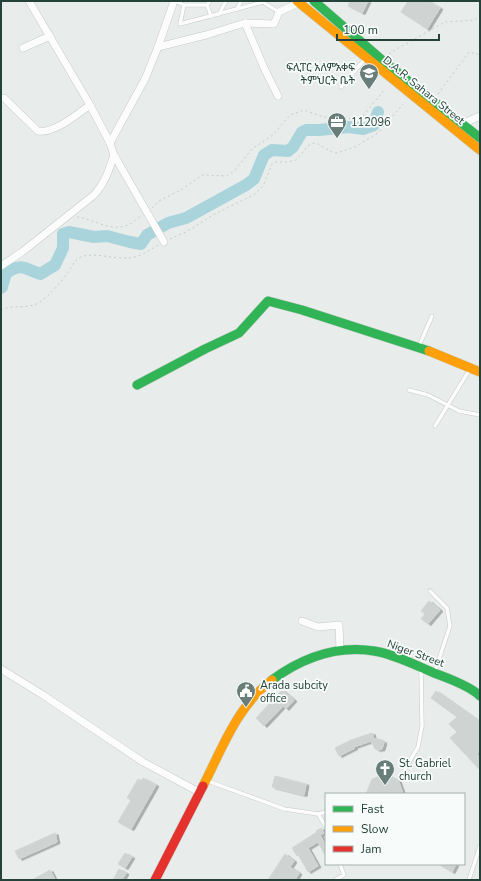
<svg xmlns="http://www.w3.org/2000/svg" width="481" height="881" font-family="'Nunito Sans','Noto Sans Ethiopic',sans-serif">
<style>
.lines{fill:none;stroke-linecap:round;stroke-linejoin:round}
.river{stroke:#a9d4db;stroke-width:12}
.building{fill:#cfd4d2;stroke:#d1d6d4;filter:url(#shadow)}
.lane-casing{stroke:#c5cac8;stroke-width:4.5}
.street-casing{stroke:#c5cac8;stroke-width:8}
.fast-casing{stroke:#c3cbc8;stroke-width:10}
.slow-casing{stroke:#c3cbc8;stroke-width:10}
.jam-casing{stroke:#c3cbc8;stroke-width:10}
.path{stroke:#c3ccca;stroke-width:1;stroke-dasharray:2 3;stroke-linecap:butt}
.lane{stroke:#fcfcfc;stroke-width:3.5}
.street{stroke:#fcfcfc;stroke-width:7}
.fast{stroke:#30b455;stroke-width:9}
.slow{stroke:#ff9f0a;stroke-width:9}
.jam{stroke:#e5322d;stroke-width:9}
.labels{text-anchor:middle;stroke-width:3.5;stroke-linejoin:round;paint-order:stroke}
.poi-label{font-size:11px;fill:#24423a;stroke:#f7fbf9;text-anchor:start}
.street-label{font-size:11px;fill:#24423a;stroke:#f7fbf9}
</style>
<defs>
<filter id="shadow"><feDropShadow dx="3" dy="1.5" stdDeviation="0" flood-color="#0004"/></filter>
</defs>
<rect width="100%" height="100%" fill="#e8edeb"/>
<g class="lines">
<path class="river" d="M1 288 2 287 6 273C22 263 24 268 40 274L55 265 63 248V234L69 232 94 237 107 236 130 242 141 244 147 235 168 223 186 218 246 185 254 179 264 155 272 150 288 151 293 147 302 132 306 130H319L349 127 363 129 374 125 378 112"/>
</g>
<g class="building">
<polygon points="350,1 368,1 362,13 348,6"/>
<polygon points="408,1 428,1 440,8 427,29 401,12"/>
<polygon points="429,601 440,610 428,624 421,619 425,614 421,611"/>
<polygon points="282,690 294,700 286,709 283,706 264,726 256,718"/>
<polygon points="436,691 480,722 480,751 477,754 480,758 480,770 450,738 457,732 449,724 457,717 431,698"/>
<polygon points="372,733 374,739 379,739 384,742 382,749 378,750 375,749 371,741 354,747 355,748 339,756 335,748 351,740"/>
<polygon points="385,774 398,780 403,794 366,794 372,779"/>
<polygon points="275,776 306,784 304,795 272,787"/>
<polygon points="143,778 156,785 131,829 118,822 131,800 127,798 138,779 142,781"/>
<polygon points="321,828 324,833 320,835 326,846 326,857 318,842 308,848 318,866 308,872 298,854 297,856 292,848 317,832 316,831"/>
<polygon points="55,833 57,842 19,859 15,851"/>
<polygon points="125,853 132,857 125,868 118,864"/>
<polygon points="285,854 294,861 290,867 299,873 295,880 268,880"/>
<polygon points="438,864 456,864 452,872"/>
<polygon points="119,869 126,873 122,880 113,880"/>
<polygon points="50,870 55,880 32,880"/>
</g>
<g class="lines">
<defs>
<g id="lane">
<polyline points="175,1 184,5 207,5"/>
<polyline points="210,1 207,5 211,16"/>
<polyline points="261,1 279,12"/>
<polyline points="184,5 180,24 263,2"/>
<polyline points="237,9 241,1"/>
<polyline points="219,14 226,1"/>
<polyline points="341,87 365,59"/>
<polyline points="419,346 432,316"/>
<polyline points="409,390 428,395 459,411 480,415"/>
<polyline points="435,426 470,369"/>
<polyline points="430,591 447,608 450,626 435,671"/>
<polyline points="405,769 418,747 422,726 421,670"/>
<polyline points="208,781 284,809 318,814 326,812"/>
<polyline points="318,814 326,827"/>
<polyline points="335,880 344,875 340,864"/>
<polyline points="469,880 480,846"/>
</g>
<g id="street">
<polyline points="29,1 90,105 110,143 114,155 164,242"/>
<polyline points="245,23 265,70 278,96"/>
<polyline points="158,47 206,35 245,23 274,24 279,12 298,3 300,3"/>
<polyline points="23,48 50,36"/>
<path d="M1 98H4L38 131C53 134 78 114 90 105"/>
<polyline points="462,124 480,116"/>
<polyline points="110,143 145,79 158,47 174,1"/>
<path d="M1 266 22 252 94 195C105 183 109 170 114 155"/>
<polyline points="302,621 318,627 339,625 340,650"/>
<polyline points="1,669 43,695 143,762 199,792"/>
</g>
<g id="fast">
<polyline points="314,1 382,60 480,138"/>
<polyline points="137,385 205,349 239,333 268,301 302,310 429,351"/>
<path d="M272 680C302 658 336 645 374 651 394 654 415 665 434 673 448 678 470 686 480 696"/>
</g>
<g id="slow">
<polyline points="297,1 480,150"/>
<polyline points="429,351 480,372"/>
<path d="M203 786C222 749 237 706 272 680"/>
</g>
<polyline id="jam" points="155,880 203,786"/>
</defs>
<use href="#lane" class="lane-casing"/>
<use href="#street" class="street-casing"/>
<use href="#fast" class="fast-casing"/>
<use href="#slow" class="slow-casing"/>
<use href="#jam" class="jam-casing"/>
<g class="path">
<polyline points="389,54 393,51 445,22 475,20 480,16"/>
<polyline points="438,94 469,52 480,55"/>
<polyline points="152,208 159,201 181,190 202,175 226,176 234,171 252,149 273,135 290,115 304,110 324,117 358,119 363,116 385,89"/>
<path d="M77 217C93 219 109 231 125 226 131 225 136 219 141 216"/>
<polyline points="170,239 186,232 213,215 255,194 263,186 272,164 275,162 288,162 296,160 308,146 313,143 318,144 332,152 337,153 355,147 378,133 403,104"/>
<path d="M1 310C13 304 28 310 40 302 49 296 63 280 69 271 73 265 74 260 81 257 93 252 113 259 127 258 138 258 149 251 158 245"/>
</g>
<use href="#lane" class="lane"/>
<use href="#street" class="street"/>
<use href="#fast" class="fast"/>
<use href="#slow" class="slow"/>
<use href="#jam" class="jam"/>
</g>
<defs>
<symbol id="school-pin" viewBox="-11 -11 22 30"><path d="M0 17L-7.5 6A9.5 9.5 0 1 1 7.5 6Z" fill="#697e78" stroke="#f7fbf9"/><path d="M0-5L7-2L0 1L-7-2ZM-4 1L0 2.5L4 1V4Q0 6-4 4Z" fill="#fff"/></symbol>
<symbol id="office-pin" viewBox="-11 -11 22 30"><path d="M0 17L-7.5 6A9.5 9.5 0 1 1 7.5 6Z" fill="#697e78" stroke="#f7fbf9"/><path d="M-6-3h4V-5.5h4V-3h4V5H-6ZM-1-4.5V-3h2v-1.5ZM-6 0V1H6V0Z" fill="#fff"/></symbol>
<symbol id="civic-pin" viewBox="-11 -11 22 30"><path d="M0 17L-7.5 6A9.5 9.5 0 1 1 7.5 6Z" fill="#697e78" stroke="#f7fbf9"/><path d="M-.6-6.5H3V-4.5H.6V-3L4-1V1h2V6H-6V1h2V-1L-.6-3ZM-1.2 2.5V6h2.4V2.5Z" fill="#fff"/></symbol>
<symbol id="church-pin" viewBox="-11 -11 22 30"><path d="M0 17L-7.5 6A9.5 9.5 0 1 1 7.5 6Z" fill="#697e78" stroke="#f7fbf9"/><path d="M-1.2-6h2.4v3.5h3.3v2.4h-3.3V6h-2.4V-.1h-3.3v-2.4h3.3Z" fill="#fff"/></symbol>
</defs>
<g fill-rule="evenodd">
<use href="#school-pin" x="358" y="62" width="22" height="30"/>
<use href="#office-pin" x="326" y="111" width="22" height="30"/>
<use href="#civic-pin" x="235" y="680" width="22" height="30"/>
<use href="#church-pin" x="374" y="758" width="22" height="30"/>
</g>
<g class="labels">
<g class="poi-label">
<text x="355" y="71" text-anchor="end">ፍሊፐር አለምአቀፍ<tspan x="355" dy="13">ትምህርት ቤት</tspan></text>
<text x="351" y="126">112096</text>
<text x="260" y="689">Arada subcity<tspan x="260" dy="13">office</tspan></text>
<text x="399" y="767">St. Gabriel<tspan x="399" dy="13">church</tspan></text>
</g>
<g class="street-label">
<text transform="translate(424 90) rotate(39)" y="4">D.A.R. Sahara Street</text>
<text transform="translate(416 653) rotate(20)" y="4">Niger Street</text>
</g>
</g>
<rect width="481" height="881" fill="none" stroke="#24423a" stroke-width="4"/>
<rect x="325" y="793" width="140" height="72" fill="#f7fbf9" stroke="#a3b1ad"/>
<rect x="333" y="806" width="20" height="6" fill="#30b455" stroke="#a3b1ad"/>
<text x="361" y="813" font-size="12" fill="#24423a">Fast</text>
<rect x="333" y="826" width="20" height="6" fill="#ff9f0a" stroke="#a3b1ad"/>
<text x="361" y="833" font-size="12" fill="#24423a">Slow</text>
<rect x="333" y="846" width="20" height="6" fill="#e5322d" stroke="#a3b1ad"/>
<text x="361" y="853" font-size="12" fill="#24423a">Jam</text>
<path d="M337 34v6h102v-6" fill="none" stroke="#24423a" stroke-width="2"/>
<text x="343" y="34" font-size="12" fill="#24423a" stroke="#f7fbf9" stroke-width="3" paint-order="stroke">100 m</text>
</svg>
